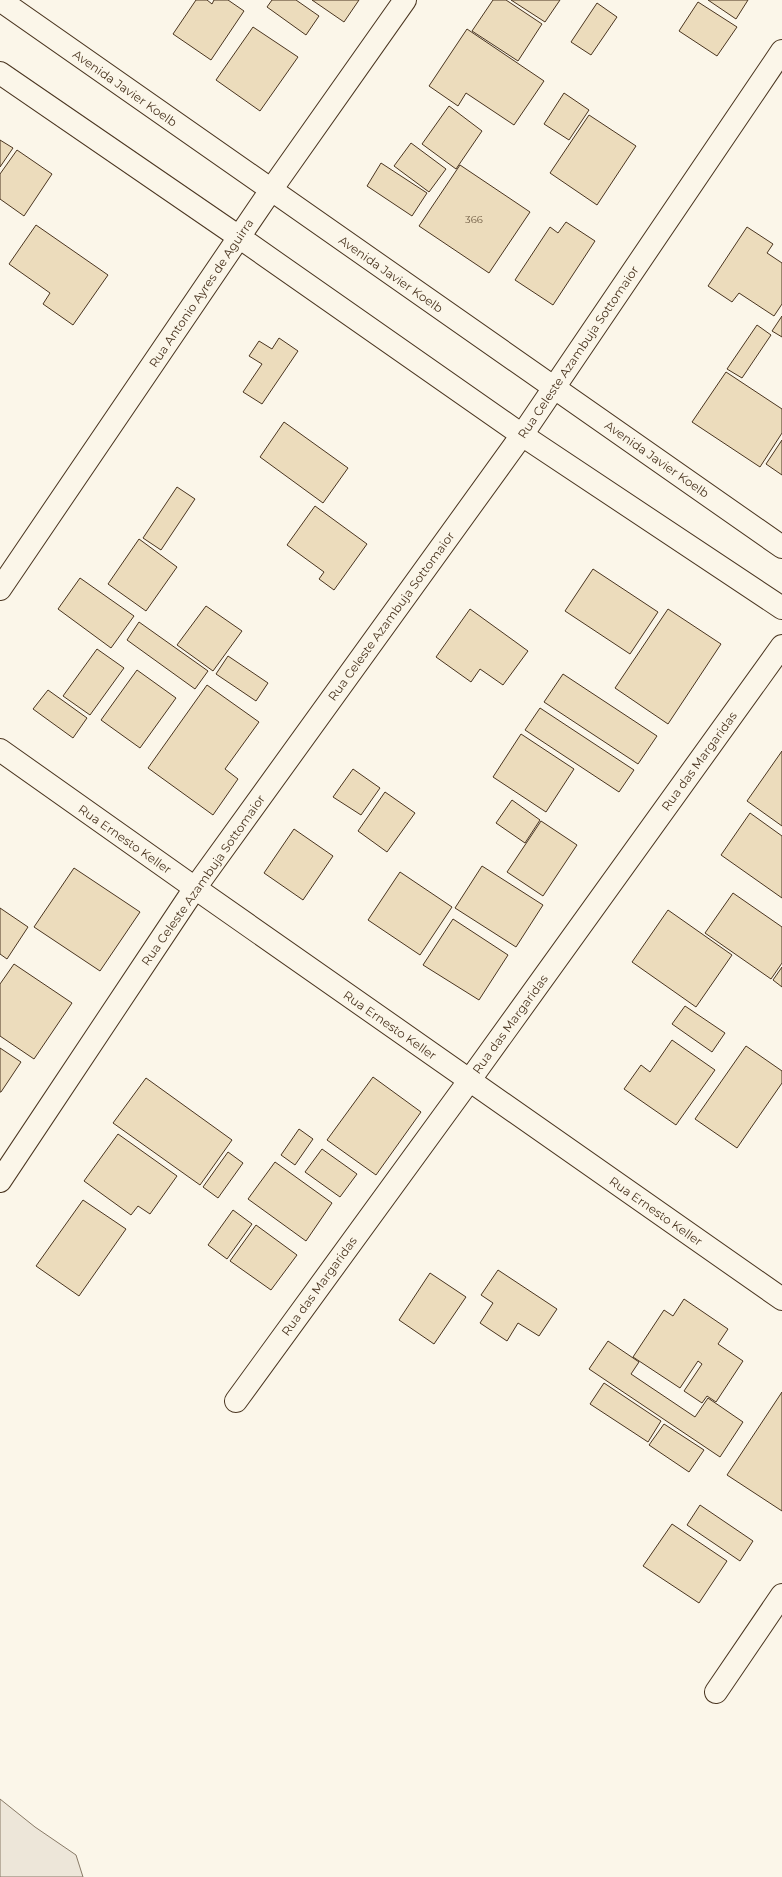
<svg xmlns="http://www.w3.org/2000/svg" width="782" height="1877" viewBox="0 0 782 1877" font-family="Montserrat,sans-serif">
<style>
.green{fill:#ede6d9;stroke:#887966}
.building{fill:#ecdcbc;stroke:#4a3520}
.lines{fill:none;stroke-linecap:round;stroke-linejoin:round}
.minor-casing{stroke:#4a3520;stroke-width:24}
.tertiary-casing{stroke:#4a3520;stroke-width:24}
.minor{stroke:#fbf6e9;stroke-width:22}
.tertiary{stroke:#fbf6e9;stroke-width:22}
.labels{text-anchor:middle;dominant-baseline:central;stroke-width:3;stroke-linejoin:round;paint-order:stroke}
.number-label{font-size:10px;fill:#725f47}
.street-label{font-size:12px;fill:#4a3520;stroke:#fbf6e9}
</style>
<rect width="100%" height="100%" fill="#fbf6e9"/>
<!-- green -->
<path class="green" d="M0 1799 35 1827 76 1855 83 1877H0Z"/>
<!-- building -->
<path class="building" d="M196 0H207L212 4 214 0H228L244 11 211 60 173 34Z
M272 0H296L319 16 306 35 267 7Z
M312 0H359L344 22Z
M493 0H506L542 24 518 61 472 31Z
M511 0H560L545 22Z
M708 0H748L736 19Z
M698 2 737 27 717 56 679 31Z
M597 3 617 17 591 55 571 42Z
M253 27 298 57 260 111 216 80Z
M467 29 544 81 514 125 466 93 458 106 429 86Z
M564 93 589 110 569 140 544 124Z
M449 106 482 131 456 169 422 144Z
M589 115 636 146 597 205 550 173Z
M0 140 13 148 0 167Z
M411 143 446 169 429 192 394 166Z
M17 150 52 174 24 216 0 199V174Z
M381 163 427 193 412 216 367 186Z
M460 165 530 212 489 273 419 226Z
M566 222 595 241 553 305 515 280 550 227 558 233Z
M36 225 108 275 73 325 43 304 50 293 9 264Z
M747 227 773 244 767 253 782 263V304L774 316 739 293 732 302 708 286Z
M782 316V337L772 331Z
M757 325 771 335 742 378 727 369Z
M279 338 298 351 262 404 243 392 262 364 249 356 259 341 272 349Z
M726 372 782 409V433L760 467 692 422Z
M284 422 348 468 323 503 260 457Z
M782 440V475L766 464Z
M177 487 195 499 161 550 143 538Z
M315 506 367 544 334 590 319 579 324 572 287 545Z
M139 539 177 567 146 611 108 584Z
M593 569 658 612 630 654 565 611Z
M80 578 134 616 111 648 58 609Z
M206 606 242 631 213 671 177 645Z
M470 609 528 651 503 685 480 669 471 682 436 657Z
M668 609 721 644 668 724 615 688Z
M139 622 208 671 195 689 127 640Z
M97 649 124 668 90 715 63 696Z
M228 656 268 683 256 701 216 674Z
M137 670 176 698 140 748 101 720Z
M563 674 657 736 638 764 544 702Z
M207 685 259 722 225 769 238 779 213 815 148 768Z
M48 690 87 718 73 738 33 709Z
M540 708 634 770 619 792 525 730Z
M521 734 574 769 546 812 493 777Z
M782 751V826L747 801Z
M353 769 380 788 361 815 333 797Z
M385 792 415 813 387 852 358 831Z
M512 800 540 820 525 843 496 823Z
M750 813 782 836V898L721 855Z
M541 821 577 845 543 896 507 872Z
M294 829 333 856 303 900 264 873Z
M482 866 543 905 516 947 455 908Z
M74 868 140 912 100 971 34 927Z
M400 872 452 907 420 955 368 920Z
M733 893 782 927V963L771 979 705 933Z
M0 908 28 927 7 959 0 954Z
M668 910 732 955 696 1007 632 962Z
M453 919 508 955 479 1000 423 965Z
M14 964 72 1003 34 1059 0 1036V984Z
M782 967V987L773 980Z
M685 1006 725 1033 712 1052 672 1024Z
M672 1040 715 1070 676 1125 624 1089 641 1065 650 1072Z
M746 1046 782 1071V1083L737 1148 695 1119Z
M0 1048 21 1062 1 1092H0Z
M373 1077 421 1112 376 1175 327 1140Z
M146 1078 232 1140 200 1185 113 1123Z
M299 1129 313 1139 295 1165 281 1155Z
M118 1134 177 1176 150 1214 138 1206 131 1215 84 1181Z
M322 1149 357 1174 340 1197 305 1172Z
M228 1152 243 1163 218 1198 203 1187Z
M275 1162 332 1203 306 1241 248 1199Z
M83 1200 126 1229 79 1296 36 1266Z
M233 1210 252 1224 227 1259 208 1245Z
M256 1225 297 1255 271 1290 230 1261Z
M498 1270 557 1309 539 1336 518 1323 507 1341 480 1323 493 1303 481 1295Z
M430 1273 466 1297 434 1344 399 1320Z
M684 1299 728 1329 718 1344 743 1361 716 1402 707 1396 702 1403 684 1391 702 1364 698 1361 680 1388 633 1357 664 1310 673 1316Z
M608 1341 639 1362 631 1374 695 1417 708 1398 743 1422 720 1457 589 1369Z
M604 1383 661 1421 648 1442 590 1404Z
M782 1392V1511L727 1475Z
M664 1424 704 1450 689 1472 649 1445Z
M700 1505 753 1541 740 1561 687 1525Z
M672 1524 727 1561 699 1603 643 1566Z"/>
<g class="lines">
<!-- minor casing -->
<g class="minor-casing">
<path id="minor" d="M0 589 271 190 405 0
M0 750 195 888 782 1299
M0 1181 195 888 522 435 782 51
M236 1401 469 1081 782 646
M716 1692 782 1595"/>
</g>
<!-- tertiary casing -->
<g class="tertiary-casing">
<path id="tertiary" d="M0 0 782 547
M0 73 239 237 522 435 782 608"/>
</g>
<!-- minor -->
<use href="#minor" class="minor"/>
<!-- tertiary -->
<use href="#tertiary" class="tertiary"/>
</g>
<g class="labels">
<!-- number labels -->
<g class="number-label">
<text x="474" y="219">366</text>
</g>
<!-- street labels -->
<g class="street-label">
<text transform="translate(125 88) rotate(35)">Avenida Javier Koelb</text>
<text transform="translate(391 274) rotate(35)">Avenida Javier Koelb</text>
<text transform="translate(201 293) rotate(-56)">Rua Antonio Ayres de Aguirra</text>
<text transform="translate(578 352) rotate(-56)">Rua Celeste Azambuja Sottomaior</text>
<text transform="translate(657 459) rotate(35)">Avenida Javier Koelb</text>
<text transform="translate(391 616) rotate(-54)">Rua Celeste Azambuja Sottomaior</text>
<text transform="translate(699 761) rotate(-54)">Rua das Margaridas</text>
<text transform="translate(125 839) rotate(35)">Rua Ernesto Keller</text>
<text transform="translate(203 880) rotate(-55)">Rua Celeste Azambuja Sottomaior</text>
<text transform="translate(510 1024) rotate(-54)">Rua das Margaridas</text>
<text transform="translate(390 1025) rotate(35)">Rua Ernesto Keller</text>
<text transform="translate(656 1211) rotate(35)">Rua Ernesto Keller</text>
<text transform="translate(319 1286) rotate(-54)">Rua das Margaridas</text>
</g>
</g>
</svg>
